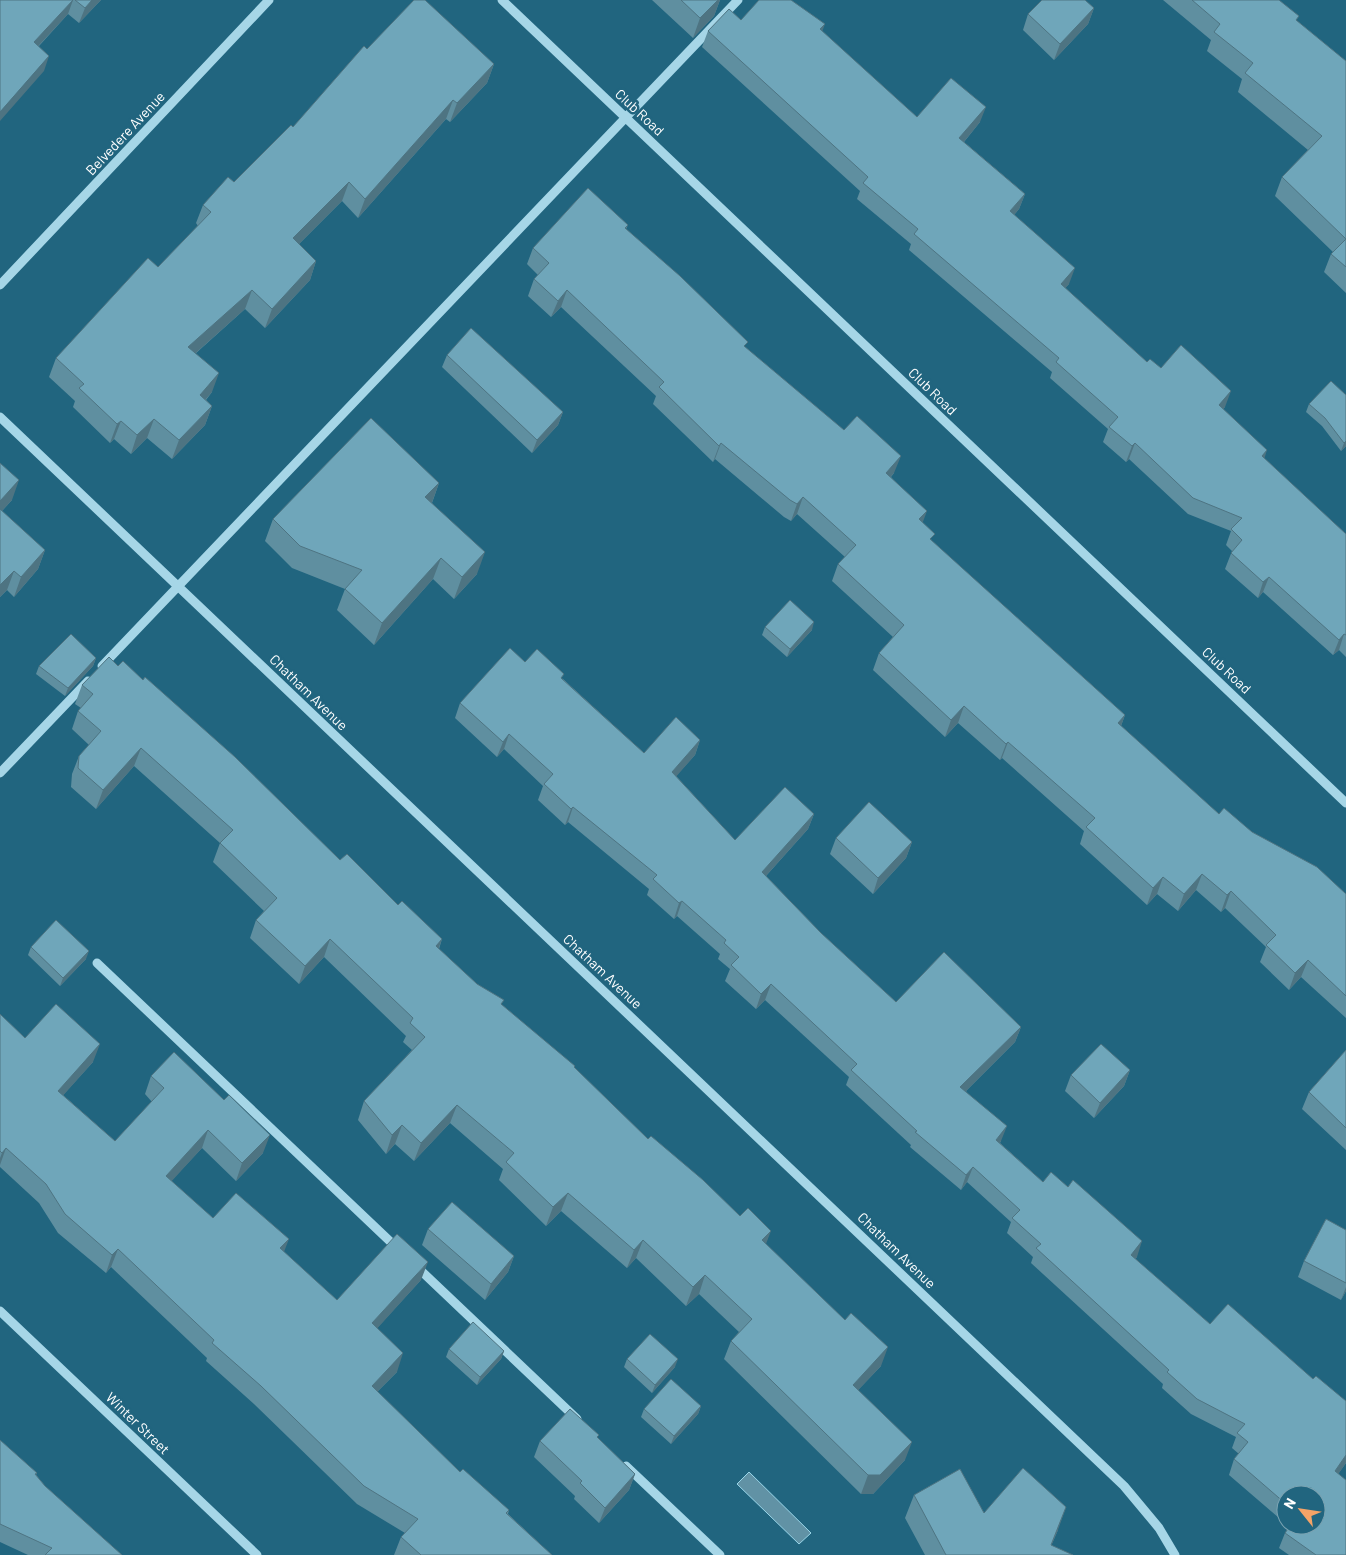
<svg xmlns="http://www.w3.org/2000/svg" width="1346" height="1555" viewBox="0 0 1346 1555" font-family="Barlow,sans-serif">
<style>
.water{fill:#6192a5;stroke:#9ad5e8}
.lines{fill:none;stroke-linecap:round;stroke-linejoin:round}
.minor{stroke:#a6d6e7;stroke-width:9}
.wall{fill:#5f8fa0}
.shaded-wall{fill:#4e7482}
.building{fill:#6fa6ba;stroke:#4e7482}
.labels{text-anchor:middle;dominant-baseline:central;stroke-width:5;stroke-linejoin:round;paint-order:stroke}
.street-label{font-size:14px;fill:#fff;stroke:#21657f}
</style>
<rect width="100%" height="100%" fill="#21657f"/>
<!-- water -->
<path class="water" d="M749 1472 811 1533 799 1544 737 1484Z"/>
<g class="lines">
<!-- minor -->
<path class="minor" d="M502 0 1346 803
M0 285 269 0
M0 417 1124 1486 1159 1528 1175 1555
M102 666 738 0
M0 773 88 681
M97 963 397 1248
M416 1266 577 1419
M0 1311 257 1555
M626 1466 720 1555"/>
</g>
<!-- wall -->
<path class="wall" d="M0 0H101L79 23 68 14 39 46 44 71Z
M652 0H720L714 16 693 38Z
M1163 0H1279L1297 21 1346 61V293L1324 272 1331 254 1333 252 1275 196 1282 177 1308 150 1238 92 1242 79 1207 51 1211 40Z
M1094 8 1088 24 1054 60 1023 30 1028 14Z
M741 20 822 32 917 117 980 122 964 142 1025 194 1019 209 1014 215 1069 284 1065 288 1147 362 1161 368 1225 407 1223 409 1264 458 1346 534V657L1339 650 1333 655 1263 592 1258 598 1225 569 1232 551 1226 545 1231 531 1188 514 1129 459 1126 462 1103 442 1108 429 1050 378 1052 372 909 250 911 244 857 199 860 191 702 47 708 31Z
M367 49 494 64 487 83 450 122 446 119 358 218 342 201 299 244 316 261 310 280 265 328 245 309 195 354 212 392 206 400 212 406 205 425 172 459 147 438 131 454 114 439 110 443 73 407 75 401 49 377 56 358 158 267 198 226 196 223 203 205 234 182 293 127Z
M628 225 626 229 746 348 894 473 891 477 922 522 932 541 1125 715 1121 726 1219 814 1252 832 1346 894V1018L1301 977 1289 990 1260 962 1266 947 1225 908 1221 912 1196 890 1178 911 1157 894 1147 905 1080 844 1084 831 1002 758 1000 760 958 723 945 737 873 670 879 653 893 637 832 581 838 564 845 557 797 514 791 521 784 517 715 459 713 462 653 404 656 396 561 307 551 317 528 296 534 279 538 275 527 264 533 248Z
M447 355 563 412 558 425 532 453 442 367Z
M1346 395V446L1341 451 1322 426 1306 412 1309 404Z
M0 463 12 500 2 511 45 550 38 569 14 597 7 590 0 597Z
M439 483 432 503 477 574 454 599 433 579 374 645 337 610 345 589 292 568 265 541 273 519Z
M765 627 812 630 787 657 762 635Z
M96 658 93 666 65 696 36 674 39 666Z
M525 662 563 679 644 753 700 740 695 755 676 776 735 840 814 814 808 829 766 876 821 933 896 1002 1021 1027 1015 1042 966 1091 1001 1141 1000 1143 1043 1182 1137 1257 1135 1259 1210 1324 1313 1379 1346 1401V1463L1338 1474 1346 1555H1289L1279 1548 1285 1533 1289 1527 1287 1525H1316L1286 1495V1524L1229 1475 1234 1459 1239 1454 1232 1448 1236 1437 1191 1414 1162 1388 1163 1384 1031 1263 1033 1257 1007 1233 1011 1222 967 1182 961 1190 910 1147 911 1145 846 1085 849 1077 765 1000 756 1009 725 981 730 969 718 959 720 954 677 916 674 919 647 895 649 889 568 822 565 825 538 800 543 786 504 749 497 757 455 718 460 703Z
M118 666 340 860 442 939 439 949 477 984 502 1005 574 1068 648 1139 766 1244 881 1366 858 1390 905 1460 873 1494H861L724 1359 731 1341 739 1332 699 1294 686 1306 636 1258 627 1268 561 1211 546 1226 499 1180 503 1169 450 1123 414 1161 395 1144 386 1154 358 1120 364 1101 412 1050 403 1042 406 1036 324 957 299 984 250 938 256 920 264 911 213 862 220 843 134 766 96 809 71 787 72 774 79 756 89 745 72 729 78 711 81 708 75 704 82 685Z
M836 838 912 842 906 858 873 894 830 854Z
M31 947 86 959 60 986 28 955Z
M0 1014 25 1038 93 1062 63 1095 115 1141 152 1102 145 1094 151 1076 263 1153 236 1181 202 1148 171 1181 213 1218 284 1252 337 1300 421 1280 377 1328 397 1372 377 1392 460 1472 509 1510 508 1514 552 1555H394L401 1537 405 1533 357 1504 254 1404 206 1361 207 1358 111 1267 106 1273 58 1233 39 1203 0 1167Z
M1346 1050V1150L1302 1109 1309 1092Z
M1130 1070 1124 1086 1094 1118 1065 1091 1071 1075Z
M428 1229 514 1256 508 1272 485 1300 422 1245Z
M1346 1230V1291L1341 1300 1298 1277 1304 1261Z
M449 1349 504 1351 501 1359 477 1385 446 1357Z
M627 1359 675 1367 652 1393 624 1367Z
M701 1406 698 1414 671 1444 641 1417 644 1409Z
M598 1438 635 1474 629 1490 599 1523 574 1499 575 1496 534 1457 540 1441Z
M0 1440 37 1473 36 1475 45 1486 122 1555H28L0 1542Z
M914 1495 1058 1530 1051 1546 1073 1555H925L905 1518Z"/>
<!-- shaded-wall -->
<path class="shaded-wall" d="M73 0 68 14 28 57 34 42Z
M92 0H101L79 23 85 8Z
M718 0H720L714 16 693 38 700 18Z
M1094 8 1088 24 1054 60 1060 44Z
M825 24 819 40 820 29Z
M49 56 44 71 0 121V112Z
M494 64 487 83 450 122 457 103Z
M453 100 446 119 358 218 365 199Z
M986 107 980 122 954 154 959 138Z
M349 182 342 201 286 257 293 238Z
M1025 194 1019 209 1004 227 1010 211Z
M316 261 310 280 265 328 272 309Z
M1075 268 1069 284 1055 300 1061 284Z
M252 290 245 309 181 366 188 347Z
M567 290 561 307 551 317 558 301Z
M219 373 212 392 193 414 200 395Z
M1231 391 1225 407 1213 421 1219 405Z
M212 406 205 425 172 459 179 440Z
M563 412 558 425 532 453 537 440Z
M154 419 147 438 131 454 137 435Z
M121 421 114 439 110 443 117 424Z
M1346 441V446L1341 451 1344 443Z
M721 443 715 459 713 462 719 446Z
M1135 443 1129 459 1126 462 1132 446Z
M1267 450 1262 466V456Z
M901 456 894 473 880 489 886 473Z
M19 480 12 500 0 513V501Z
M439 483 431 505 425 497Z
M803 497 797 514 791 521 797 504Z
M927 511 921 527 919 519Z
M45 550 38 569 14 597 21 577Z
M485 552 477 574 454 599 462 577Z
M441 558 433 579 374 645 382 623Z
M14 571 7 590 0 597V585Z
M1269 577 1263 592 1258 598 1263 582Z
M814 622 812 630 787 657 790 649Z
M1344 634 1339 650 1333 655 1339 640Z
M96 658 93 666 65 696 68 688Z
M964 706 958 723 945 737 951 720Z
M1125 715 1119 731 1118 723Z
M509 734 504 749 497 757 503 742Z
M700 740 695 755 667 787 672 772Z
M1008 742 1002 758 1000 760 1006 744Z
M141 748 134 766 96 809 103 790Z
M573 807 568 822 565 825 571 809Z
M814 814 808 829 756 887 762 872Z
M912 842 906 858 873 894 878 878Z
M1202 874 1196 890 1178 911 1184 894Z
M1163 877 1157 894 1147 905 1153 888Z
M1231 891 1225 908 1221 912 1227 895Z
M682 901 677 916 674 919 679 903Z
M330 939 324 957 299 984 305 966Z
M442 939 435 958 436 946Z
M89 951 86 959 60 986 63 978Z
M1308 960 1301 977 1289 990 1295 973Z
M771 984 765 1000 756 1009 761 994Z
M1021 1027 1015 1042 955 1102 960 1087Z
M100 1044 93 1062 51 1109 58 1091Z
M1130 1070 1124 1086 1094 1118 1100 1103Z
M457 1105 450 1123 414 1161 421 1143Z
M402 1125 395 1144 386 1154 392 1135Z
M1007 1126 1001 1141 990 1155 996 1140Z
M208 1130 202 1148 159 1195 166 1176Z
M270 1135 263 1153 236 1181 242 1163Z
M6 1148 0 1165V1158L2 1153Z
M973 1167 967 1182 961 1190 966 1175Z
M568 1193 561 1211 546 1226 553 1207Z
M771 1231 764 1249 762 1240Z
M289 1239 282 1257 280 1248Z
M643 1240 636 1258 627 1268 634 1250Z
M1142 1241 1137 1257 1125 1270 1131 1255Z
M118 1249 111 1267 106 1273 112 1255Z
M514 1256 508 1272 485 1300 491 1284Z
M428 1262 421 1280 365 1342 372 1323Z
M705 1275 699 1294 686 1306 693 1287Z
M1346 1287V1291L1341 1300Z
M888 1347 881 1366 846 1403 853 1385Z
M504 1351 501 1359 477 1385 480 1377Z
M403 1353 397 1372 365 1404 372 1386Z
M678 1359 675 1367 652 1393 655 1385Z
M701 1406 698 1414 671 1444 674 1436Z
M912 1442 905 1460 873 1494H861L868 1475Z
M1346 1455V1463L1329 1487 1335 1471Z
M635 1474 629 1490 599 1523 605 1508Z
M1066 1507 1058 1530 1047 1555Z"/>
<!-- building -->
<path class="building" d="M0 0H73L34 42 49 56 0 112Z
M75 0H92L85 8Z
M414 0H425L494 64 457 103 453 100 365 199 349 182 293 238 316 261 272 309 252 290 188 347 219 373 200 395 212 406 179 440 154 419 137 435 121 421 117 424 79 388 84 384 56 358 148 258 158 267 211 212 203 205 228 177 234 182 291 125 293 127 364 46 367 49Z
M681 0H718L700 18Z
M759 0H791L825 24 820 29 917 117 951 78 986 107 959 138 1025 194 1010 211 1075 268 1061 284 1147 362 1150 359 1161 368 1181 345 1231 391 1219 405 1267 450 1262 456 1346 534V635L1344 634 1339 640 1269 577 1263 582 1231 553 1242 540 1231 529 1242 518 1193 498 1135 443 1132 446 1109 427 1118 417 1056 362 1059 358 914 234 918 229 863 183 868 177 708 31 729 9 741 20Z
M1042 0H1085L1094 8 1060 44 1028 14Z
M1192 0H1279L1299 16 1296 20 1346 61V239L1282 177 1322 136 1245 73 1253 63 1214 32 1220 24Z
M588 188 628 225 625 228 680 276 748 342 744 346 844 430 857 416 901 456 886 473 927 511 919 519 935 534 930 539 1125 715 1118 723 1219 814 1224 808 1252 832 1317 867 1346 894V996L1308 960 1295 973 1266 945 1276 935 1231 891 1227 895 1202 874 1184 894 1163 877 1153 888 1086 827 1095 818 1008 742 1006 744 964 706 951 720 879 653 904 625 838 564 856 545 803 497 797 504 790 500 721 443 719 446 659 387 664 382 567 290 558 301 534 279 549 263 533 248Z
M1346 239V267L1331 254Z
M471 328 563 412 537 440 447 355Z
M1331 381 1346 395V441L1344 443 1325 418 1309 404Z
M371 418 439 483 425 497 485 552 462 577 441 558 382 623 345 589 362 570 300 546 273 519Z
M0 463 19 480 0 501Z
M0 509 45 550 21 577 14 571 0 585Z
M790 600 814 622 790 649 765 627Z
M71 634 96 658 68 688 39 666Z
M510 648 525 662 537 649 564 674 561 678 644 753 676 717 700 740 672 772 735 840 785 787 814 814 762 872 821 933 896 1002 944 952 1021 1027 960 1087 1007 1126 996 1140 1043 1182 1051 1172 1068 1187 1073 1180 1142 1241 1131 1255 1210 1324 1228 1304 1313 1379 1316 1376 1346 1401V1455L1335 1471 1346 1480V1555H1316L1285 1533 1291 1525H1316V1495H1286V1504L1234 1459 1248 1442 1237 1433 1245 1424 1197 1399 1167 1372 1169 1370 1036 1248 1041 1244 1012 1218 1020 1210 973 1167 966 1175 915 1132 917 1131 851 1070 857 1064 771 984 761 994 731 965 739 957 724 943 726 940 682 901 679 903 653 879 657 875 573 807 571 809 544 784 553 774 509 734 503 742 460 703Z
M109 657 118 666 123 661 143 680 145 677 235 757 340 860 347 854 398 905 402 901 442 939 436 946 477 984 504 1000 501 1004 575 1066 574 1067 648 1139 651 1136 703 1180 740 1216 748 1208 771 1231 762 1240 845 1320 851 1313 888 1347 853 1385 912 1442 880 1475H868L731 1341 752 1319 705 1275 693 1287 643 1240 634 1250 568 1193 553 1207 506 1162 514 1153 457 1105 421 1143 402 1125 392 1135 364 1101 425 1037 410 1023 413 1018 330 939 305 966 256 920 277 898 220 843 233 830 141 748 103 790 78 768 79 756 101 731 78 711 93 694 82 685Z
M869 802 912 842 878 878 836 838Z
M56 920 89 951 63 978 31 947Z
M56 1004 100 1044 58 1091 115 1141 164 1088 151 1076 174 1052 224 1100 229 1095 270 1135 242 1163 208 1130 166 1176 213 1218 236 1193 289 1239 280 1248 337 1300 397 1234 428 1262 372 1323 403 1353 372 1386 460 1472 463 1469 509 1510 506 1513 552 1555H421L401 1537 418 1519 364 1486 261 1386 212 1343 214 1340 118 1249 112 1255 65 1214 46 1184 6 1148 2 1153 0 1151V1014L25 1038Z
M1101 1044 1130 1070 1100 1103 1071 1075Z
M1346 1050V1128L1309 1092Z
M452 1202 514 1256 491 1284 428 1229Z
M1326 1219 1346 1230V1283L1304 1261Z
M473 1322 504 1351 480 1377 449 1349Z
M650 1334 678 1359 655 1385 627 1359Z
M671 1379 701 1406 674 1436 644 1409Z
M570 1409 599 1435 597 1437 635 1474 605 1508 580 1483 582 1481 540 1441Z
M0 1440 37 1473 35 1474 45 1486 122 1555H45L52 1548 0 1524Z
M1023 1468 1066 1507 1051 1545 1073 1555H946L914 1495 960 1469 984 1513Z"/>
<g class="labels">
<!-- street labels -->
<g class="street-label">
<text transform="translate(640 112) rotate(43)">Club Road</text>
<text transform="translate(125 133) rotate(-47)">Belvedere Avenue</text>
<text transform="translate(933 391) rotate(44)">Club Road</text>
<text transform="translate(1227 670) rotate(43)">Club Road</text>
<text transform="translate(309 692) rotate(44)">Chatham Avenue</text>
<text transform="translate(603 971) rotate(43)">Chatham Avenue</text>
<text transform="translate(897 1250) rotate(44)">Chatham Avenue</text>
<text transform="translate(138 1423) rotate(44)">Winter Street</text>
</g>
</g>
<!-- north arrow -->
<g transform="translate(1301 1510) rotate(300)"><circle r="24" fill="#21657f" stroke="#7aa3b2"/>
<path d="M0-4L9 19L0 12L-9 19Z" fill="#f4a367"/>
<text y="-8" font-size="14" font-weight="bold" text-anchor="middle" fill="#ffffff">N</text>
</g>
</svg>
